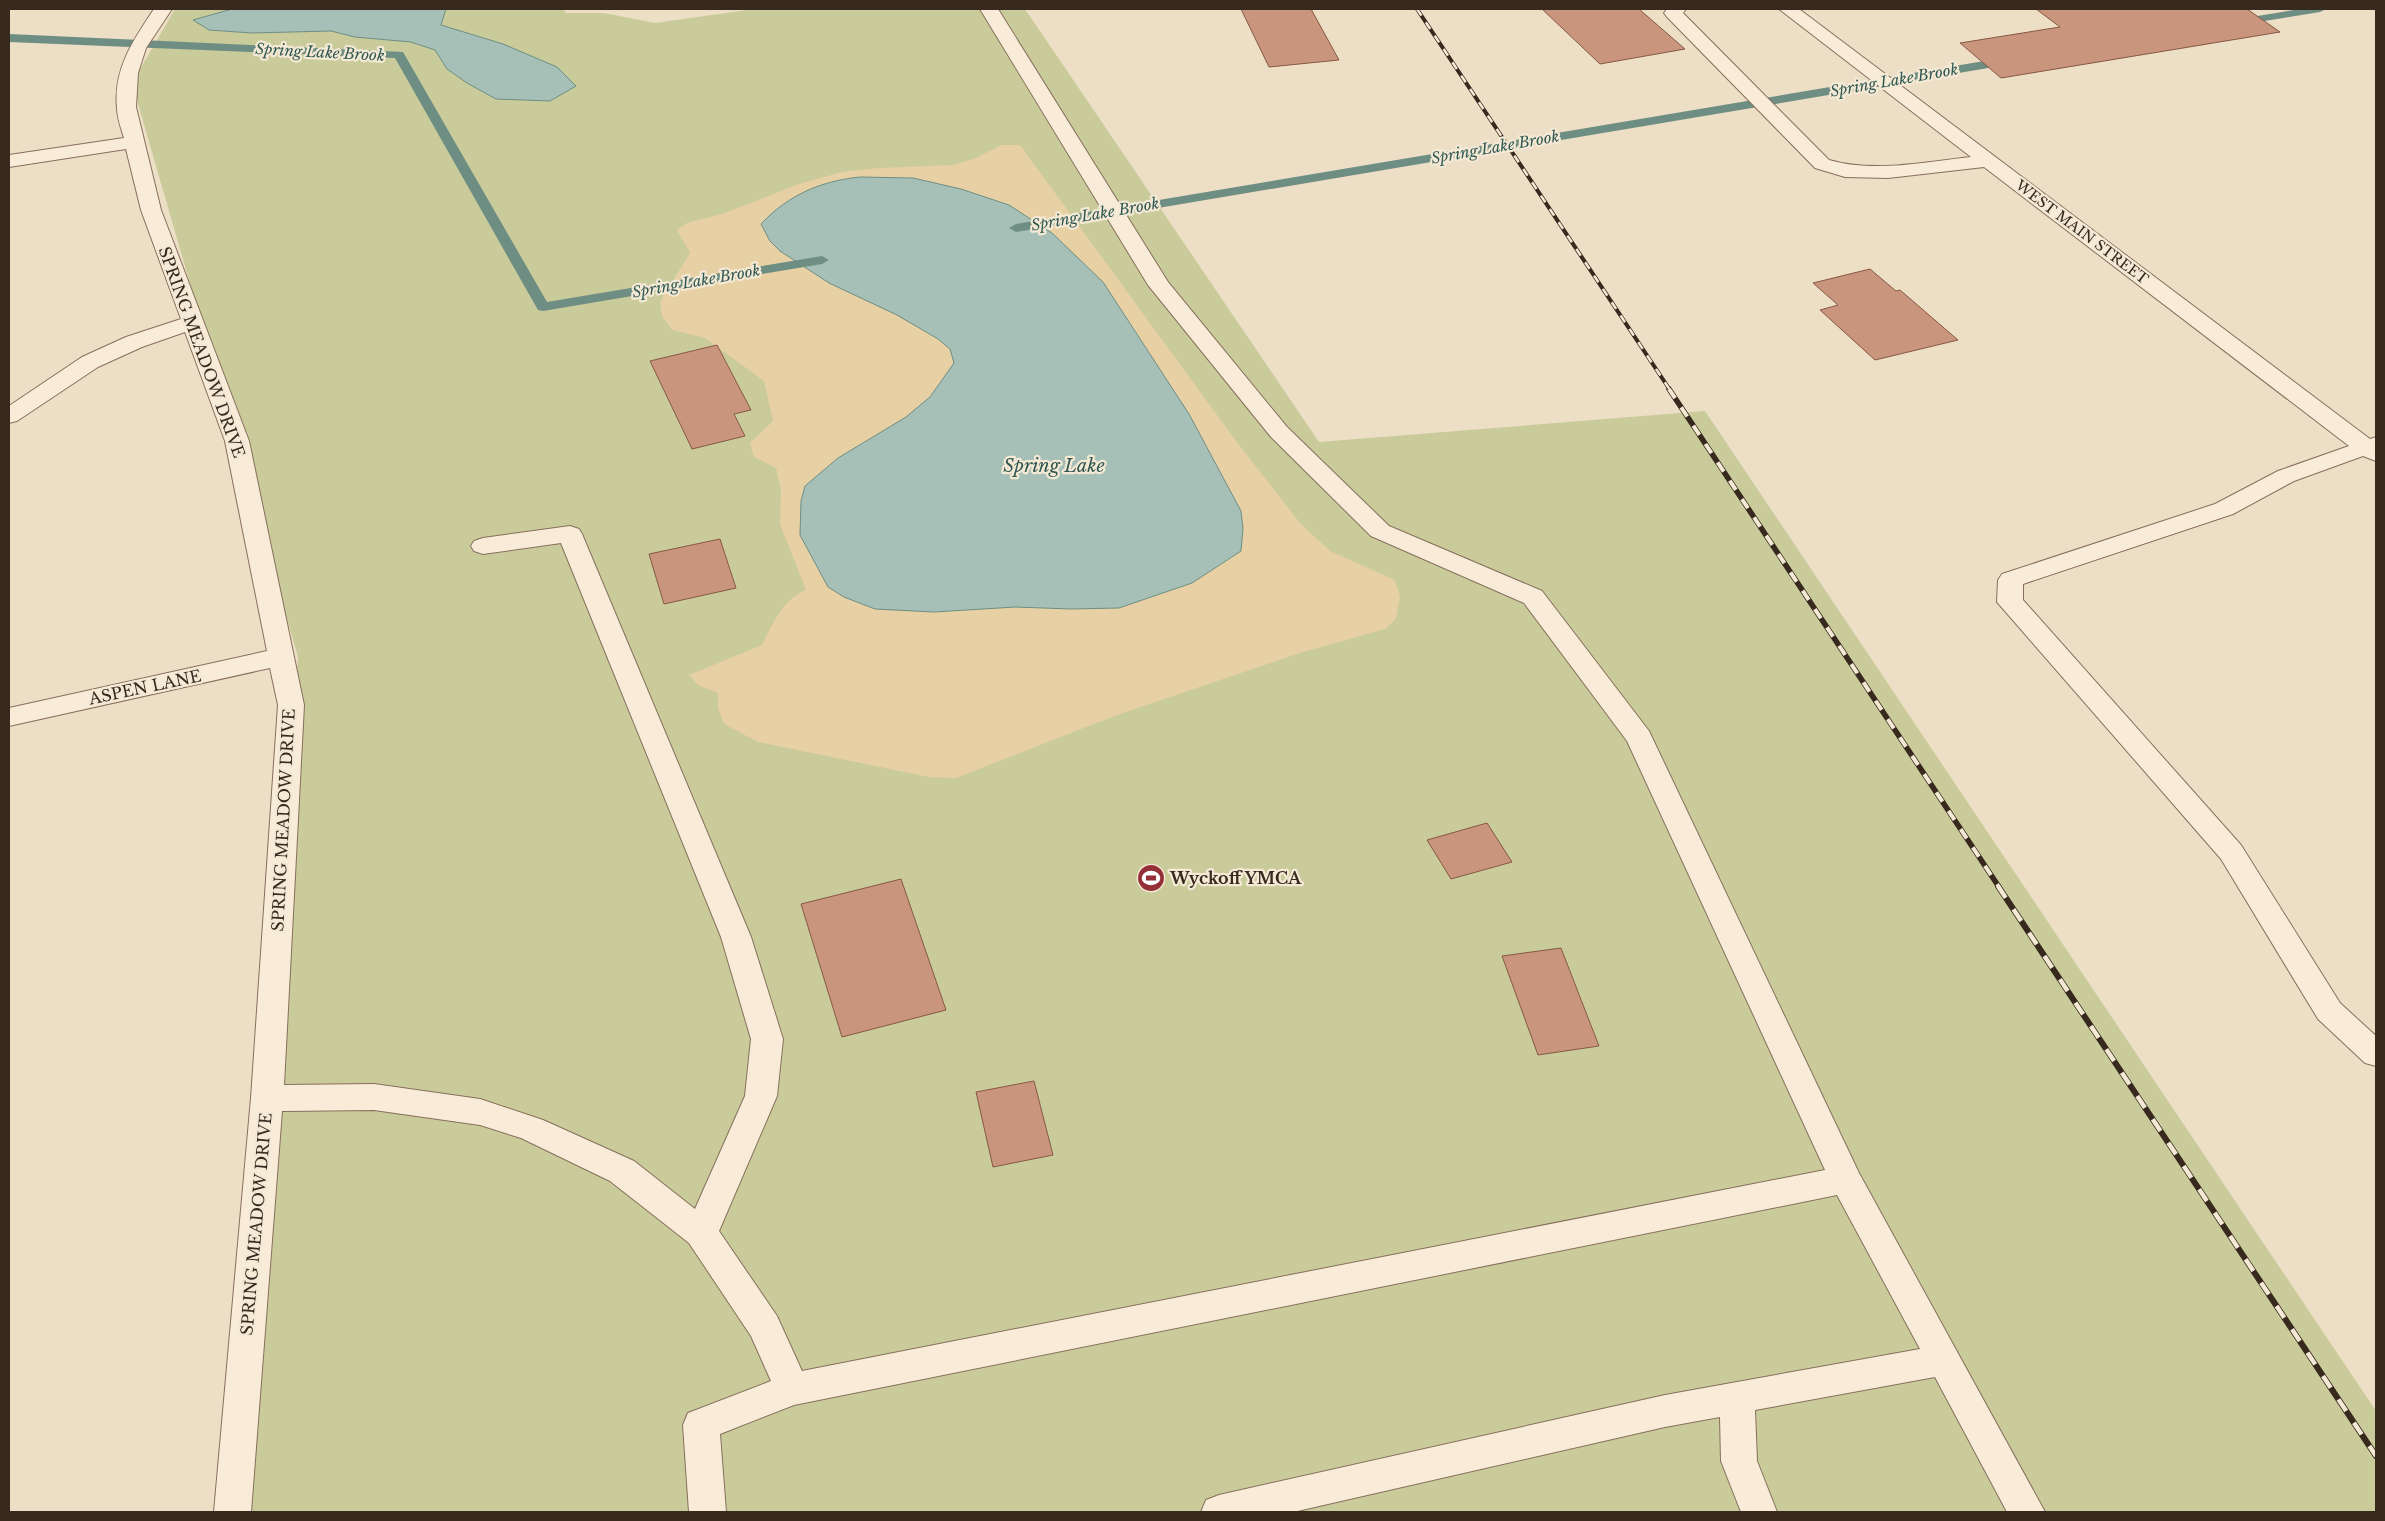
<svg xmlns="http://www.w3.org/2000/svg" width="2385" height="1521" viewBox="0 0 2385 1521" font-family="'Libre Baskerville',serif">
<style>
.green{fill:#c9cb9a}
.sand{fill:#e7d0a4;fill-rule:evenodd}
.water{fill:#a7c0b7;stroke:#6e8e84}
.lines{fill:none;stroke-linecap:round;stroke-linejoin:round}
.stream{fill:#6e8e84;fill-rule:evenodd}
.building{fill:#c9967d;stroke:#865843}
.minor-casing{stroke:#876f5c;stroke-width:2}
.minor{fill:#f8ecd9;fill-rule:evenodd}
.rail-far2-casing{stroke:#38291f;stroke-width:4}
.rail-far1-casing{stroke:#38291f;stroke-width:5.5}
.rail-casing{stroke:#38291f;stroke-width:6}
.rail-far2{stroke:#f4e9d5;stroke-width:2.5;stroke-dasharray:8;stroke-linecap:butt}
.rail-far1{stroke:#f4e9d5;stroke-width:4;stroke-dasharray:11;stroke-linecap:butt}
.rail{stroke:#f4e9d5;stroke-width:4.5;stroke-dasharray:14;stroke-linecap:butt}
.labels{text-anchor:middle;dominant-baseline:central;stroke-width:4.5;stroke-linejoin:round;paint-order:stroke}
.far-street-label{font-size:14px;fill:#38291f;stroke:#f4e9d5}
.far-water-label{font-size:15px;font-style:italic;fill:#2f5751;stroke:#f4e9d5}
.street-label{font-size:16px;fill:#38291f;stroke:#f4e9d5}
.poi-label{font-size:16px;font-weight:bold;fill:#38291f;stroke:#f4e9d5;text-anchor:start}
.water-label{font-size:18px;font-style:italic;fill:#2f5751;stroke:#f4e9d5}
</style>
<rect width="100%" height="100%" fill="#eddec6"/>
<!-- green -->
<path class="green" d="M175 9H563L566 13H604L655 23 754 9H1025L1319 442 1705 411 2376 1411V1512H236L298 657 132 83Z"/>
<!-- sand -->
<path class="sand" d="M1001 145H1020L1236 441 1300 523 1330 551 1395 580 1400 597 1396 619 1385 629 1303 652 1117 715 956 778 929 777 758 742 724 724 718 708V693L698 685 689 675 762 645C773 623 783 599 806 590L780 524 781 490 776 468 754 457 750 443 773 421 764 381 705 338 672 330 662 316 660 302 690 253 677 230 687 223 725 213 799 184 842 172 879 168 954 165 976 158ZM860 177H894L1052 233 1103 282 1192 583 1119 608 1015 607 959 611H901L875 609 844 597 906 417 930 397 954 363 950 349 938 339 897 315 829 283 780 251 770 241 761 224C788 195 821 181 860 177Z"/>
<!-- water -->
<path class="water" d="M232 9H446L441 25 503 44 557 67 576 86 550 101 496 99 467 83 447 69 435 50 411 42 355 37 331 31 252 33 209 30 193 20Z
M860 177 913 178 961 189 1009 205 1052 233 1103 282 1189 414 1241 511 1243 528 1241 551 1192 583 1119 608 1071 609 1015 607 934 612 875 609 844 597 828 587 800 535 801 501 805 486 838 458 906 417 930 397 954 363 950 349 938 339 897 315 829 283 780 251 770 241 761 224C788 195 821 181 860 177Z"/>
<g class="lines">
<!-- stream -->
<path class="stream" d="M2300 9H2326L2320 12 2239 25 2233 22 2239 19Z
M9 34 403 52 547 302 822 256 829 260 822 264 543 311 538 310 395 58 9 42Z
M2008 57 2012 58 2014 61 2012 64 1016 232 1009 228 1016 224Z"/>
</g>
<!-- building -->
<path class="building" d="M1241 9H1311L1339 60 1269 67Z
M1542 9H1639L1685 49 1600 64Z
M2036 9H2247L2280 32 2001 78 1960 43 2060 27Z
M1870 269 1896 291 1900 290 1958 340 1875 360 1820 310 1838 305 1813 283Z
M717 345 751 410 734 414 745 436 692 449 650 361Z
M720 539 736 588 664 604 649 554Z
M1487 823 1512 862 1451 879 1427 840Z
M901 879 946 1010 842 1037 801 904Z
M1561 948 1599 1046 1538 1055 1502 956Z
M1034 1081 1053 1155 993 1167 976 1092Z"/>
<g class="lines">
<!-- minor casing -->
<g class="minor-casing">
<path id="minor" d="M154 9H172L146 48 138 73 136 107 161 210 249 441 304 705 284 1085 374 1084 480 1099 543 1120 634 1161 695 1209 745 1096 751 1039 721 937 561 543 483 554 474 551 471 546 474 541 483 538 570 526 579 529 582 534 751 937 783 1039 777 1096 719 1231 777 1316 802 1371 1825 1170 1627 741 1524 603 1371 536 1271 437 1148 285 980 9H998L1168 282 1287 427 1389 526 1542 591 1649 731 1859 1173 2045 1512H2007L1935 1377 1755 1410 1757 1461 1777 1512H1741L1721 1461 1720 1417 1665 1427 1293 1512H1201L1206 1500 1219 1495 1665 1395 1920 1349 1837 1195 794 1405 720 1434 726 1512H689L683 1425 688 1413 771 1381 751 1336 689 1243 610 1181 521 1138 480 1125 374 1110 282 1111 251 1512H214L251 1098 278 705 270 668 9 726V708L267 651 225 441 185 332 142 347 98 367 17 421 9 423V406L82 357 126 337 181 319 141 210 126 149 9 167V155L124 138C121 128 117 117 117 108 113 69 134 39 154 9Z
M1667 9H1686L1683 13 1829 160C1874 173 1925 162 1971 157L1779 9H1799L2370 439 2376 437V461L2363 456 2294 481 2233 514 2023 584V600L2241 845 2340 1003 2376 1036V1066L2365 1063 2318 1019 2221 859 1997 602 1998 580 2002 574 2215 504 2278 471 2349 446 1984 167 1888 178 1845 177 1815 168 1667 17 1664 13Z"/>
</g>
<!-- minor -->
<use href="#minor" class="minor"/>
<!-- rail-far2 casing -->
<g class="rail-far2-casing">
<path id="rail-far2" d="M1417 9 1670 390"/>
</g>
<!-- rail-far1 casing -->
<g class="rail-far1-casing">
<path id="rail-far1" d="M1669 389 1999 887"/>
</g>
<!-- rail casing -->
<g class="rail-casing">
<path id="rail" d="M1998 886 2376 1456"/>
</g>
<!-- rail-far2 -->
<use href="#rail-far2" class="rail-far2"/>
<!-- rail-far1 -->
<use href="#rail-far1" class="rail-far1"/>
<!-- rail -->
<use href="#rail" class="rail"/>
</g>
<!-- icons -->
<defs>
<g id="stadium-disc" transform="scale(1.4375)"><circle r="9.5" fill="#942e37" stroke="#f4e9d5"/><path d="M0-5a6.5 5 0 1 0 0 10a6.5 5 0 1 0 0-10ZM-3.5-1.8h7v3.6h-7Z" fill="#fff"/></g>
</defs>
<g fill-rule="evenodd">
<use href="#stadium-disc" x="1151" y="878"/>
</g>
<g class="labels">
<!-- far-street labels -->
<g class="far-street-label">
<text transform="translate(2082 232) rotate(37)">WEST MAIN STREET</text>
</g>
<!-- far-water labels -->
<g class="far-water-label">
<text transform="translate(320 52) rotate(3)">Spring Lake Brook</text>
<text transform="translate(1894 80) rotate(-10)">Spring Lake Brook</text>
<text transform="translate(1495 147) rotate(-10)">Spring Lake Brook</text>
<text transform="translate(1095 214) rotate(-10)">Spring Lake Brook</text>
<text transform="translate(696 281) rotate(-10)">Spring Lake Brook</text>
</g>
<!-- street labels -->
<g class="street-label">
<text transform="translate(202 352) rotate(70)">SPRING MEADOW DRIVE</text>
<text transform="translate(145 687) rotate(-12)">ASPEN LANE</text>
<text transform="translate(283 820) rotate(-87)">SPRING MEADOW DRIVE</text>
<text transform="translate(256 1224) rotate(-85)">SPRING MEADOW DRIVE</text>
</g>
<!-- poi labels -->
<g class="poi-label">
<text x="1170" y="878">Wyckoff YMCA</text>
</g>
<!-- water labels -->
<g class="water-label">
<text x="1054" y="466">Spring Lake</text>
</g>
</g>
<!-- border -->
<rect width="2385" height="1521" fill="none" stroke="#38291f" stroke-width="20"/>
</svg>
